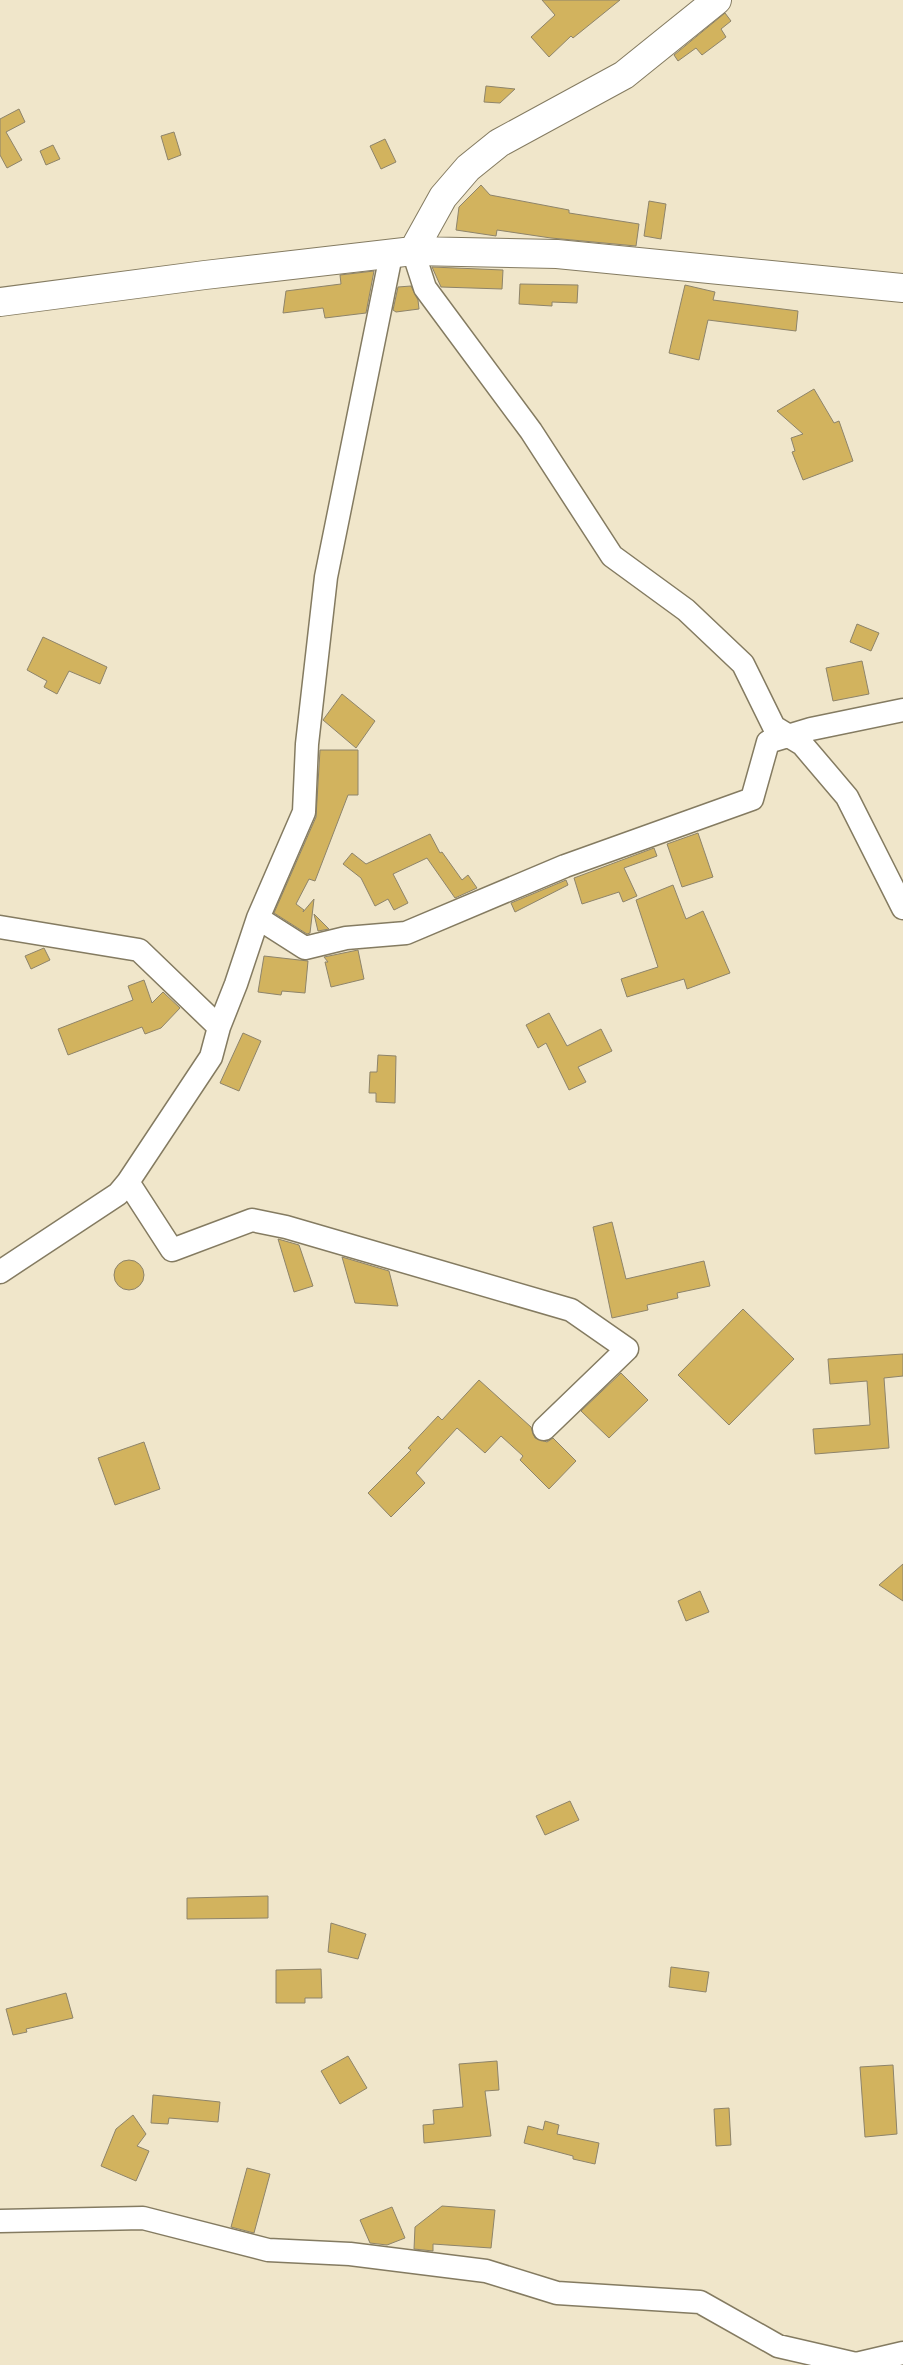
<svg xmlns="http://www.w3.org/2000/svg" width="903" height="2365" viewBox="0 0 903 2365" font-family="Arial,sans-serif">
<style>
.building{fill:#d2b35e;stroke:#8e846a}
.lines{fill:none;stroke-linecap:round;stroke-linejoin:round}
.minor-casing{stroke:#847b61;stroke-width:25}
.major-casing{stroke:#847b61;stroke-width:30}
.minor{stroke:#fff;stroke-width:22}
.major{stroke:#fff;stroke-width:28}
</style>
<rect width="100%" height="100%" fill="#f0e6ca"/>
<!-- building -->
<path class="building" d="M542 0H620L573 38 571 36 549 57 531 37 555 15Z
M725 13 731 21 721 29 726 37 702 55 696 48 678 61 674 55Z
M486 86 515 89 500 103 484 102Z
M19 109 25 122 6 132 22 160 7 168 0 155V119Z
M174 132 181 155 168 160 161 136Z
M385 139 396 162 381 169 370 146Z
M53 145 60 159 46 165 40 151Z
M481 185 490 195 569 210V213L639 224 636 246 551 238 497 230 496 236 456 230 459 207Z
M649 201 666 204 661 239 644 236Z
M432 267 503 270 502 289 441 287Z
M374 271 366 313 325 318 323 308 283 313 286 291 341 284 340 275Z
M520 284 578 285 577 303 552 302V306L519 304Z
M685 285 715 292 713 300 798 311 796 331 708 320 699 360 669 353Z
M411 286 418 300 419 309 396 312 393 310 398 287Z
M814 389 834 423 839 421 853 461 803 480 792 452 795 451 791 438 803 434 777 411Z
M857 624 879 633 871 651 850 642Z
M43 637 107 667 100 684 69 671 57 694 44 687 47 681 27 670Z
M862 661 869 694 833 701 826 668Z
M342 694 375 721 356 748 323 720Z
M320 750H358V795H348L315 881 309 879 296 904 304 910 303 912 314 899 310 933 307 934 274 913 316 817Z
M698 833 713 877 682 887 667 844Z
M430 834 440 853 442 852 462 880 468 875 477 888 455 898 427 858 393 874 408 903 394 910 388 899 375 906 361 878 343 864 352 853 366 864Z
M654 848 657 856 624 868 637 896 623 902 619 892 582 904 574 878Z
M566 880 568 885 515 912 511 903Z
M673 885 686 919 703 911 730 973 687 989 684 979 627 997 621 979 658 967 636 900Z
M314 914 329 929 318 931Z
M44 948 50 960 31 969 25 956Z
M358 950 364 979 331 987 325 962H328L324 957Z
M264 956 308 961 305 993 282 991 281 995 258 992Z
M144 980 152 1003 163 992 180 1008 161 1028 145 1034 142 1027 68 1055 58 1029 133 1000 128 986Z
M549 1013 567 1046 601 1029 612 1051 578 1067 586 1082 569 1090 546 1043 538 1048 526 1025Z
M243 1033 261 1041 239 1091 220 1083Z
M378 1055 396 1056 395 1103 376 1102V1093H369L370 1072H377Z
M612 1222 626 1279 704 1261 710 1286 677 1293 678 1298 647 1305 648 1310 612 1318 593 1227Z
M278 1239 299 1245 313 1286 294 1292Z
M342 1257 389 1271 398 1306 355 1303Z
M114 1275a15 15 0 1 1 30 0a15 15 0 1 1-30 0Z
M743 1309 794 1359 729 1425 678 1375Z
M903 1354V1376L884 1378 889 1448 815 1454 813 1429 870 1425 867 1381 830 1384 828 1359Z
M621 1373 648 1400 609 1438 581 1411Z
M479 1380 531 1427 535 1438 547 1442 553 1438 576 1461 549 1489 520 1460 523 1456 501 1436 485 1453 457 1428 416 1473 425 1483 391 1517 368 1493 411 1450 408 1448 438 1416 442 1420Z
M144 1442 160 1489 115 1505 98 1458Z
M903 1564V1601L879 1585Z
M700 1591 709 1612 686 1621 678 1601Z
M570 1801 579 1820 545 1835 536 1816Z
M268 1896V1918L187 1919V1898Z
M331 1923 366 1934 358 1959 328 1952Z
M671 1967 709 1972 706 1992 669 1987Z
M321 1969 322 1998H305V2003H276V1970Z
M66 1993 73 2018 26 2029 27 2032 13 2035 6 2009Z
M348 2056 367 2088 340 2104 321 2071Z
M497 2061 499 2090 485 2091 491 2136 424 2143 423 2125 434 2124 433 2110 463 2107 459 2064Z
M893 2065 897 2134 865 2137 860 2067Z
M153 2095 220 2102 218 2122 169 2118 168 2124 151 2123Z
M729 2108 731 2145 716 2146 714 2109Z
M133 2115 146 2134 137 2146 149 2151 136 2181 101 2166 116 2129Z
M545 2121 559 2125 557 2134 599 2143 595 2164 573 2159V2156L524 2143 528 2126 543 2130Z
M247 2168 270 2174 254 2233 231 2227Z
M442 2206 495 2210 491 2248 433 2244V2251L414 2249 415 2227Z
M392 2207 405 2238 387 2245 370 2243 360 2220Z"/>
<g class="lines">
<!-- minor casing -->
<g class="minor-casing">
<path id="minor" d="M413 251 425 288 531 431 612 556 686 610 743 664 774 727 802 744 847 797 903 908
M258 918 305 948 346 938 406 933 565 866 752 799 768 742 811 729 903 710
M0 927 139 950 219 1027 211 1057 128 1182 118 1194 0 1272
M219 1027 236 984 258 918 304 812 307 744 326 577 391 255
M128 1182 172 1250 252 1220 286 1227 571 1310 627 1349 544 1429
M0 2221 143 2218 268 2250 350 2254 486 2271 557 2293 700 2302 778 2346 856 2364 903 2353"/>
</g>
<!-- major casing -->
<g class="major-casing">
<path id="major" d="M413 251 443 197 468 168 499 143 624 75 717 0
M0 302 205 275 413 251 557 254 903 288"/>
</g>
<!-- minor -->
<use href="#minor" class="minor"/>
<!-- major -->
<use href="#major" class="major"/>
</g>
</svg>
